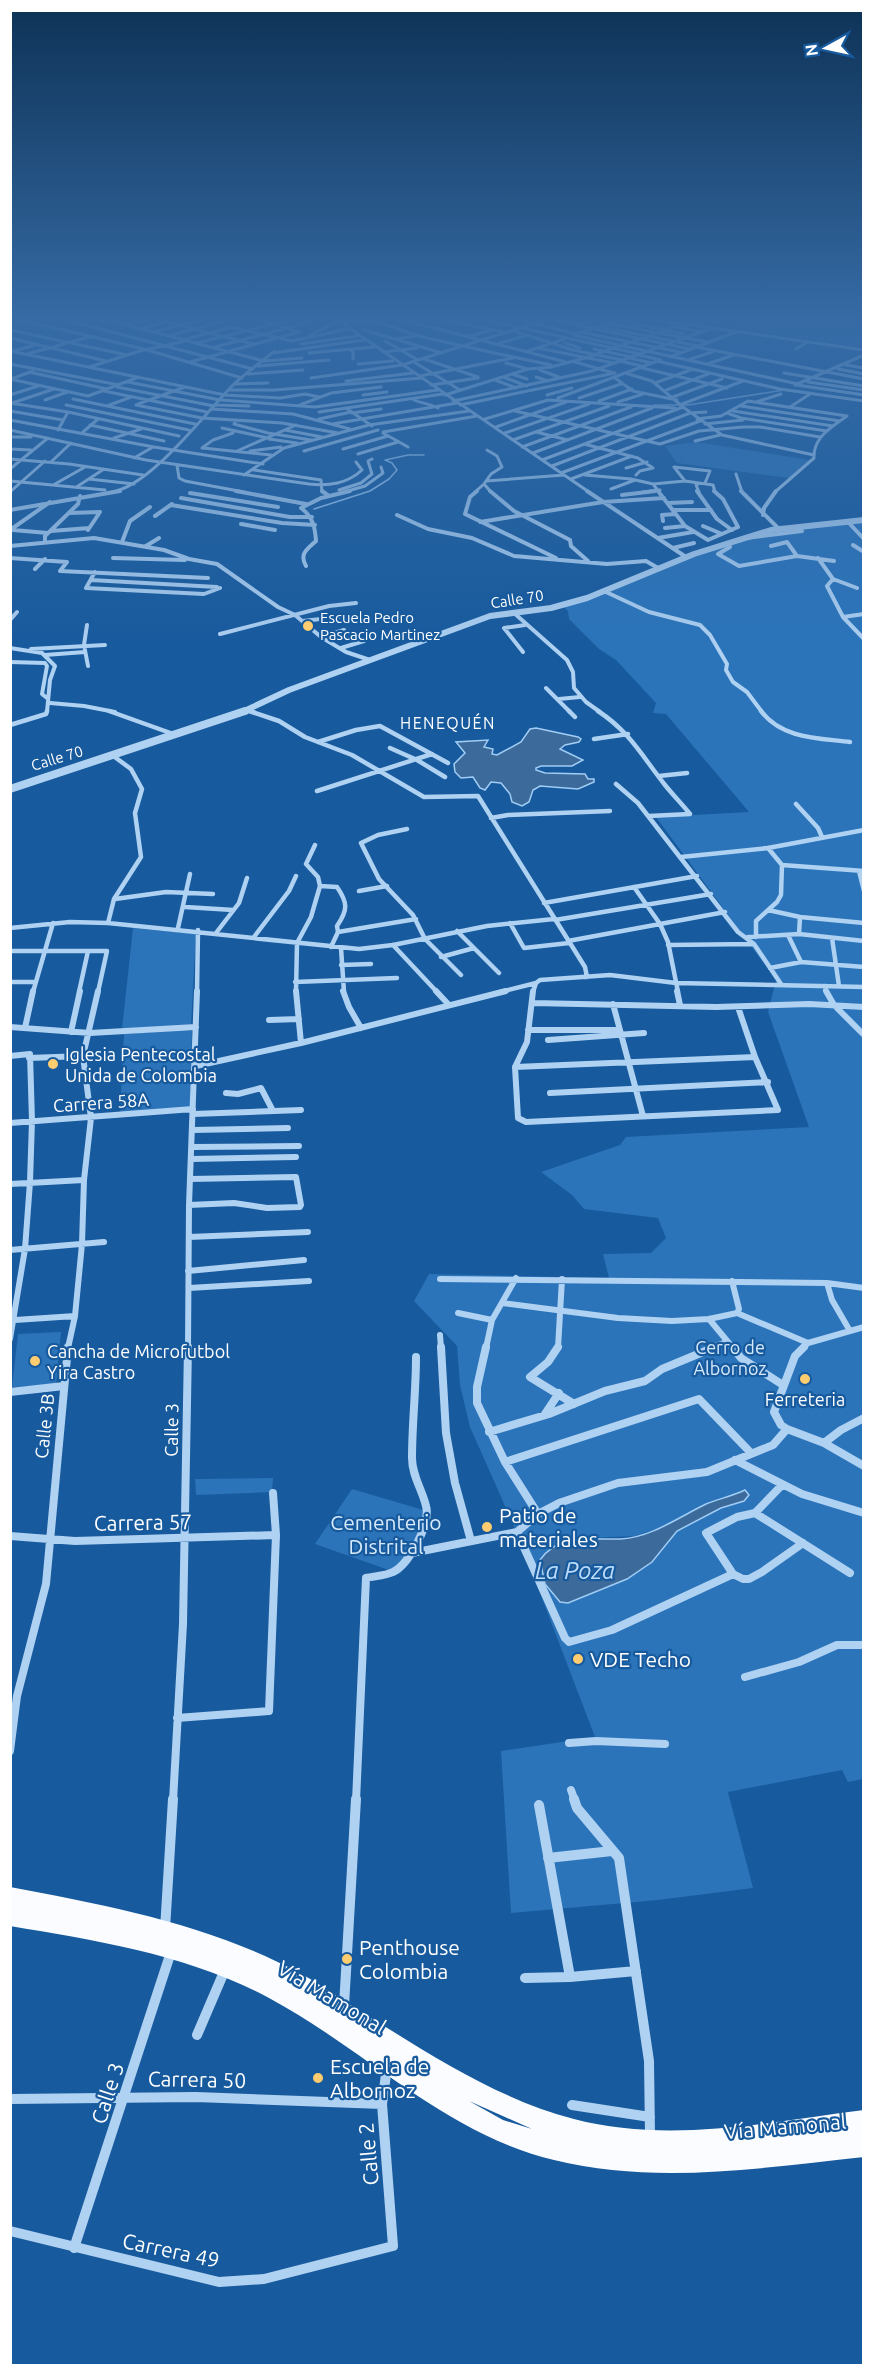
<svg xmlns="http://www.w3.org/2000/svg" width="874" height="2376" viewBox="0 0 874 2376" font-family="Ubuntu,sans-serif">
<style>
.green{fill:#2b74ba;fill-rule:evenodd}
.water{fill:#3c6b9b;stroke:#a1cdf5;stroke-width:1.5}
.lines{fill:none;stroke-linecap:round;stroke-linejoin:round}
.stream{stroke:#a1cdf5;stroke-width:1.5}
.minor-far5{stroke:#afd1f2;stroke-width:3}
.minor-far4{stroke:#afd1f2;stroke-width:4}
.minor-far3{stroke:#afd1f2;stroke-width:4.5}
.minor-far2{stroke:#afd1f2;stroke-width:6}
.minor-far1{stroke:#afd1f2;stroke-width:8}
.minor{stroke:#afd1f2;stroke-width:10}
.tertiary-far1{stroke:#afd1f2;stroke-width:6}
.tertiary{stroke:#afd1f2;stroke-width:8}
.primary{fill:#fafcff;fill-rule:evenodd}
.poi-dot{fill:#ffcd70;stroke:#175a9d;stroke-width:2}
.labels{text-anchor:middle;dominant-baseline:central;stroke-width:4.5;stroke-linejoin:round;paint-order:stroke}
.far-street-label{font-size:15px;fill:#fff;stroke:#175a9d}
.far-poi-label{font-size:15px;fill:#fff;stroke:#175a9d;text-anchor:start}
.far-neighbourhood-label{font-size:16px;letter-spacing:1.5px;fill:#fff;stroke:#175a9d}
.poi-label{font-size:18px;fill:#fff;stroke:#175a9d;text-anchor:start}
.street-label{font-size:18px;fill:#fff;stroke:#175a9d}
.park-label{font-size:18px;fill:#d7eafc;stroke:#175a9d}
.near-poi-label{font-size:21px;fill:#fff;stroke:#175a9d;text-anchor:start}
.near-street-label{font-size:21px;fill:#fff;stroke:#175a9d}
.near-park-label{font-size:21px;fill:#d7eafc;stroke:#175a9d}
.near-water-label{font-size:24px;font-style:italic;fill:#bbdbf9;stroke:#175a9d}
</style>
<rect width="100%" height="100%" fill="#175a9d"/>
<!-- green -->
<path class="green" d="M663 318H863V347Z
M697 442 809 460 789 478 677 463 665 446Z
M863 521V1779L848 1782 842 1770 728 1792 753 1888 658 1900 511 1913 501 1751 595 1737 517 1533 470 1427 460 1385 457 1346 414 1301 429 1274 609 1278 603 1254 651 1253 666 1238 658 1218 584 1209 572 1195 541 1172 620 1145 626 1137 809 1127 768 1012 776 980 656 817 749 812 666 714 653 713 656 703 616 660 599 649 569 619 568 611 564 607 695 555 779 529ZM745 1490 744 1501C724 1507 692 1518 676 1532 667 1541 662 1553 653 1561 639 1574 578 1603 560 1602L559 1543 587 1538 635 1536 662 1527 709 1503 727 1498Z
M133 928 196 934 191 1026 122 1029Z
M183 1030 192 1031 190 1107 120 1113 124 1034Z
M61 1332 56 1385 12 1387 18 1334Z
M273 1478 272 1492 196 1495 195 1479Z
M352 1489 430 1512C428 1537 414 1554 400 1574L315 1544Z"/>
<!-- water -->
<path class="water" d="M536 728 578 737 581 739 579 742 565 745 560 749 583 760 572 766H541L536 768V770L545 773 585 774 588 779H594V782L578 789 540 786 533 790 529 802 522 806 512 802 510 794 501 783 491 782 485 790 480 788 473 777 461 778 455 772 454 764 465 753 456 742 488 740 484 747 493 749 492 754 497 755 521 742 530 729Z
M745 1490 749 1495 744 1501 721 1508 677 1531 652 1562 627 1579 568 1603 560 1602 545 1584 540 1560C560 1532 591 1540 621 1539 652 1537 679 1517 706 1504 719 1499 732 1496 745 1490Z"/>
<g class="lines">
<!-- stream -->
<path class="stream" d="M654 405H688L784 390
M314 509 370 491 389 479 397 470 392 463 385 460 408 455H424"/>
<!-- minor-far5 -->
<path class="minor-far5" d="M59 318 253 369
M100 318 264 361 302 358
M152 318 253 344
M256 318 299 332
M331 318 342 323 589 492
M395 318 566 362
M435 318 508 333
M476 318 640 354
M511 318 577 334
M643 318 864 350
M549 319 689 349
M10 320 30 322 144 349 242 378
M342 323C379 315 390 329 423 337 466 347 508 356 551 365
M567 323 581 318
M630 323 684 334
M275 324 299 318
M611 324 707 342
M125 325 151 318
M576 325 599 318
M291 327 319 318
M602 327 698 346
M677 327 702 332
M139 329 179 318
M10 330 127 355
M364 330 442 353
M514 331 573 350 622 360
M153 332 207 318
M585 333 680 352
M310 335 338 321
M573 335 798 384
M573 335 627 318
M168 336 235 318
M467 337 492 330
M10 338 106 361
M394 339 416 336
M183 340 231 327 292 341 348 329
M385 341 418 360
M197 343 273 324
M565 343 580 348
M301 344 357 336
M497 344 527 335
M215 347 287 328
M696 347 864 379
M538 348 613 363
M350 349 353 352V359
M594 349 631 357
M796 349 808 342
M10 351 225 395
M13 351 35 345
M528 351 564 339
M383 352 417 348
M273 353 364 340
M309 353 374 347
M27 354 89 337
M639 355 661 360
M670 357 736 332
M629 358 652 363
M424 359 478 377
M688 360 712 352
M620 361 642 366
M657 361 780 389 864 401
M190 362 299 332
M414 362 460 390
M575 362 614 373
M506 363 528 369
M10 364 119 385
M358 364 393 361
M707 364 734 355
M846 365 864 368
M258 366 329 360
M89 367 140 351 186 341
M642 368 727 388
M838 369 864 374
M540 370 561 378
M29 372 107 389
M625 373 652 381 683 407
M784 373 864 386
M248 374 303 370
M512 374 527 379
M420 376 513 358
M503 377 527 386
M536 377 548 381
M311 378 402 365 552 318
M615 378 633 391 677 400
M10 379 88 396 139 377
M11 379 33 371
M495 380 516 388
M346 381 413 373
M128 382 220 400
M808 382 864 390
M655 383 693 369
M235 384 268 383
M431 385 478 378
M795 385 864 355
M797 385 864 395
M117 387 214 406
M229 390H275L422 378
M104 391 207 412
M664 391 708 374
M10 395 38 386
M225 395 280 398 305 394 319 397
M363 395 387 392
M445 395 528 369 551 367 585 358 683 324
M547 395 572 388
M673 397 722 379
M579 398 621 384
M73 399 195 424
M45 400 67 392
M221 400 315 407 438 390
M414 400C423 404 429 403 438 408
M558 400V398L660 360
M453 401 592 371 712 328
M599 401 632 389
M618 402 643 394
M756 402 781 394
M10 403 68 412 179 436
M12 403 54 389
M138 404 185 387
M682 404 743 381
M66 405 189 430
M136 405 202 418 282 423 338 433
M216 405 249 406
M300 405 331 393 381 387
M460 405 615 373
M107 406 131 397
M741 406 840 421
M790 407 810 394
M346 408 372 426
M211 409 293 414 350 429
M10 411 63 420
M515 411 660 444 699 431 743 427H760L820 437
M733 411 833 426
M319 412 443 394
M352 413 381 409
M727 413 741 418 827 431
M319 419 351 412
M485 419 548 400 675 408
M697 419 721 416 748 401 847 416
M10 420 154 447 263 464
M236 420 234 424 268 433 311 440
M332 424 457 403
M705 424 743 420
M90 425 164 441
M496 427 566 402
M222 428 268 438
M10 430 146 460 309 484C329 486 347 484 362 470L356 462
M58 430 68 412
M285 430 322 437
M83 432 98 419
M383 432 477 416
M536 432 568 440
M383 433 408 447
M505 433 589 404
M10 437H31
M114 438 141 429
M269 439 297 443
M513 440 609 406
M695 441 720 435
M584 444 638 458 653 468
M522 447 631 407
M202 448 213 440 233 433
M203 448 271 455
M10 449 31 450
M343 449 388 436
M487 450 497 456 502 467 491 474 484 484 491 492
M237 451 296 425
M250 451 281 447
M304 451 378 430
M533 453 652 408
M358 454 398 442
M134 458 153 447
M10 459 69 464 143 475
M542 460 683 407 722 435 814 455
M51 462 71 443
M177 465 179 478 185 481 244 492
M552 466 690 413 706 412
M674 467 710 471 705 483
M674 467 685 481
M626 468 647 462
M10 469 48 438
M254 470 321 480 322 492
M561 473 700 421
M736 474 742 492
M244 475 284 448 369 425 469 411
M585 475 631 479 653 484
M636 475 640 471 653 468
M89 479 134 484
M571 479 632 456
M10 481 105 490
M486 481 564 475
M55 484 85 467
M653 484 659 492
M653 484 685 481 713 485 715 492
M78 486 104 469
M611 489 635 480
M339 490 361 483 372 474 368 461 372 459
M10 492 45 461
M112 492C150 486 204 415 232 386 245 373 261 362 275 351
M344 492 365 486 383 473 381 467
M475 492 484 484
M643 492 660 490
M699 492 696 485 699 483
M775 492 814 458C813 437 832 427 847 416"/>
<!-- minor-far4 -->
<path class="minor-far4" d="M236 491 306 504
M322 491 329 496
M477 491 470 497 465 514 556 558
M490 491 514 511 570 540 571 546 588 561
M587 491 686 557
M658 491 685 526 708 540 738 527 723 499 714 491
M697 491 717 519 732 530
M741 491 778 528
M190 493 278 507
M622 495 655 491
M181 498 290 517H312
M668 503 692 502
M171 505 282 523 315 525
M10 510 120 491
M674 510H711
M69 513 100 512
M397 515 428 529 472 538 514 556 607 564 646 561 658 568
M763 515 764 508 776 491
M155 516 172 504
M663 521 662 515 675 514
M480 522 603 502 664 498
M848 522 864 539
M241 524 275 530
M703 526 722 534
M665 528 685 526
M10 530 50 502
M13 530 48 533
M88 530 100 512
M51 531 89 528
M658 538 693 532
M747 538 802 531
M45 542V536L78 504 80 496
M122 542 130 521 150 507
M728 543 730 547 718 554 739 566 797 556 834 561
M853 545 864 552
M10 546 94 538 164 550 189 559 217 564 278 607 295 615 321 637 346 652 370 660
M146 546 159 538
M771 546 787 542 797 556
M673 548 694 543
M10 558 67 562 60 571
M113 558 185 560
M818 558 833 579 827 586 843 617 864 639
M306 566C299 554 307 549 316 541 315 527 313 517 301 508L321 498 350 491
M35 569 45 559
M60 571 208 578
M95 572 86 588 204 594 220 588
M833 579 857 588
M91 580 217 587
M606 592 649 612 700 625 710 635 727 664 726 670 733 682 747 692 762 712
M514 613 567 660 573 672 574 688 586 702 600 712
M843 617 864 614
M10 620 17 612
M303 621 339 617
M87 625 84 645 88 666
M220 634 329 606 356 603
M321 637 344 630
M10 648 42 653 55 666 50 680 47 712
M341 648 364 641
M31 649 105 645
M523 652 504 628 525 625
M45 655 85 652
M10 662 45 663 47 666 42 694 47 698
M546 688 570 712
M559 699 580 697
M50 703 84 706 115 712
M247 710 254 712"/>
<!-- minor-far3 -->
<path class="minor-far3" d="M109 711 176 735
M249 711 279 721 305 737 352 755 424 797 478 796 585 967 587 977
M569 711 575 717
M598 711C630 732 642 756 665 785 673 795 682 804 690 814L649 816
M761 711C782 739 819 738 850 742
M10 725 46 714 47 711
M594 739 628 734
M318 742 356 730 380 726 448 763
M390 748 417 760 445 777
M659 776 687 773
M616 784 638 803 738 932 754 944 781 984
M317 791 432 754
M796 804 818 828 822 837
M491 818 508 815 610 811
M407 829 378 835 361 843 379 879 413 915 425 939 461 975
M768 848 782 865 864 871
M681 857 768 848 864 830
M859 871 864 891
M320 886 337 887C348 903 348 910 337 926L338 932
M634 887 660 924 668 942 678 992
M359 891 387 886
M115 899 166 892 213 894
M544 903 697 876
M185 907 233 910
M768 910 800 917 864 923
M555 920 711 894
M108 923 114 899 141 857 135 813 142 789 131 769 112 755
M510 923 524 948 569 943
M10 928 70 922 108 923 359 949 393 945 487 926 554 919
M178 928 190 874
M457 931 499 973
M216 933 239 903 247 878
M799 934 800 917
M788 935 801 962
M254 937 289 891 296 876
M748 937 799 934 864 941
M756 937V921L777 902 781 895 782 865
M832 938 839 986
M568 941 725 912
M393 945 437 992
M668 945 754 944
M331 947 338 932 416 919
M341 948 344 992
M10 951H107L98 992
M441 957 474 948
M341 965 371 964
M770 968 801 962 864 967
M10 982H35
M295 982 397 978
M824 986 827 992
M33 992 53 923
M79 992 88 951
M197 992 198 930
M296 992 297 943 311 917 320 886 318 877 306 864 315 845
M500 992 536 983
M533 992 536 983 540 980 610 975 676 983 864 987"/>
<!-- minor-far2 -->
<path class="minor-far2" d="M296 991 301 1043
M343 991 349 1007 361 1028
M436 991 449 1005
M533 991 527 1042 515 1067 518 1118 526 1122 778 1110 755 1057 738 1007
M677 991 680 1005
M826 991 834 1005 864 1035
M533 1003 716 1007 809 1004 864 1007
M613 1004 643 1116
M269 1020 299 1019
M10 1027 90 1033 196 1027
M25 1028 33 991
M528 1030H619
M71 1032 80 991
M548 1040 644 1033
M10 1056 30 1054 32 1121 30 1182 25 1249 10 1339
M29 1058 110 1055
M196 1066 301 1043 506 991
M515 1067 755 1057
M226 1093 238 1094 261 1088 273 1111
M550 1093 768 1082
M193 1114 301 1110
M10 1123 193 1109
M193 1130 288 1128
M192 1147 299 1146
M191 1159 296 1157
M10 1184 84 1180
M189 1205 234 1203 267 1208 300 1207 301 1205 296 1177 190 1179
M189 1237 308 1232
M10 1250 104 1242
M188 1271 304 1260
M440 1279 827 1283 864 1288
M732 1281 739 1309 737 1313
M827 1283 832 1300 850 1331
M189 1288 309 1281
M502 1303 618 1318 672 1321 709 1319 737 1313 808 1343
M458 1313 492 1320
M709 1319 733 1348
M15 1320 75 1316
M440 1335 441 1348
M68 1348 75 1316 82 1244 84 1180 91 1118 83 1056 98 991
M188 1348 189 1205 197 991
M486 1348 492 1320 516 1278
M558 1348 562 1279
M711 1348 726 1342
M803 1348 808 1343 864 1327"/>
<!-- minor-far1 -->
<path class="minor-far1" d="M441 1347 446 1433 455 1483 471 1541
M486 1347 477 1387V1403L505 1462 538 1514
M558 1347 548 1362 530 1377 574 1404
M732 1347 741 1358 783 1385
M804 1347 795 1356 774 1412 781 1425 787 1429 824 1443 864 1466
M10 1392 64 1386
M545 1414 559 1393
M489 1432 549 1414 605 1391 645 1381 662 1369 715 1347
M824 1443 841 1430 864 1418
M735 1460 802 1494 864 1513
M505 1462 699 1399 751 1453
M782 1485 755 1513 737 1517 706 1533 733 1574 743 1579H749L762 1572 803 1543
M755 1513 850 1573
M517 1532 565 1638 569 1642 612 1630 733 1574
M10 1536 75 1541 276 1535
M412 1553 517 1532 538 1514 559 1503 618 1483 707 1472 773 1445 787 1429
M745 1677 799 1662 837 1645H864
M177 1718 269 1711 276 1535 273 1493
M569 1743 596 1741 665 1744
M10 1751 17 1696 46 1584 68 1347
M571 1790 575 1801
M173 1801 183 1624 188 1347
M356 1801 366 1578C374 1576 385 1576 393 1572 409 1565 431 1523 426 1506 422 1489 412 1476 412 1458 412 1424 416 1391 416 1357"/>
<!-- minor -->
<path class="minor" d="M574 1799 577 1808 619 1858 649 2061 650 2136
M539 1805 570 1977 636 1971
M548 1858 612 1851
M165 1929 173 1799
M525 1978 570 1977
M344 2006 356 1799
M197 2035 224 1972
M10 2099 196 2097 382 2104
M572 2105 650 2117
M10 2231 219 2282 264 2279 393 2246 382 2104 387 2067
M74 2248 171 1952"/>
<!-- tertiary-far1 -->
<path class="tertiary-far1" d="M242 712 289 690 490 616 551 608 587 598 694 554 771 530 864 520"/>
<!-- tertiary -->
<path class="tertiary" d="M10 789 245 711"/>
<!-- primary -->
<path class="primary" d="M10 1887C110 1906 207 1924 298 1972 316 1982 334 1994 352 2006 422 2049 493 2098 574 2119 669 2144 769 2122 864 2110V2157C762 2168 655 2185 554 2160 445 2134 366 2050 269 1998 189 1955 99 1941 10 1926ZM469 2101 532 2129 503 2120Z"/>
</g>
<!-- sky -->
<linearGradient id="sky" x2="0" y2="1"><stop stop-color="#0d3256"/><stop offset="0.49" stop-color="#366ba5"/><stop offset="1" stop-color="#366ba5" stop-opacity="0"/></linearGradient>
<rect width="874" height="651" fill="url(#sky)"/>
<!-- markers -->
<g class="poi-dot">
<circle cx="308" cy="626" r="6"/>
<circle cx="53" cy="1064" r="6"/>
<circle cx="35" cy="1361" r="6"/>
<circle cx="805" cy="1379" r="6"/>
<circle cx="487" cy="1527" r="6"/>
<circle cx="578" cy="1659" r="6"/>
<circle cx="347" cy="1959" r="6"/>
<circle cx="318" cy="2078" r="6"/>
</g>
<g class="labels">
<!-- far-street labels -->
<g class="far-street-label">
<text transform="translate(517 599) rotate(-9)">Calle 70</text>
<text transform="translate(57 758) rotate(-17)">Calle 70</text>
</g>
<!-- far-poi labels -->
<g class="far-poi-label">
<text x="320" y="617">Escuela Pedro<tspan x="320" dy="17">Pascacio Martinez</tspan></text>
</g>
<!-- far-neighbourhood labels -->
<g class="far-neighbourhood-label">
<text x="448" y="723">HENEQUÉN</text>
</g>
<!-- poi labels -->
<g class="poi-label">
<text x="65" y="1054">Iglesia Pentecostal<tspan x="65" dy="21">Unida de Colombia</tspan></text>
<text x="47" y="1351">Cancha de Microfutbol<tspan x="47" dy="21">Yira Castro</tspan></text>
<text x="805" y="1399" text-anchor="middle">Ferreteria</text>
</g>
<!-- street labels -->
<g class="street-label">
<text transform="translate(101 1102) rotate(-4)">Carrera 58A</text>
<text transform="translate(44 1426) rotate(-84)">Calle 3B</text>
<text transform="translate(171 1430) rotate(-89)">Calle 3</text>
</g>
<!-- park labels -->
<g class="park-label">
<text x="730" y="1347">Cerro de<tspan x="730" dy="21">Albornoz</tspan></text>
</g>
<!-- near-poi labels -->
<g class="near-poi-label">
<text x="499" y="1515">Patio de<tspan x="499" dy="24">materiales</tspan></text>
<text x="590" y="1659">VDE Techo</text>
<text x="359" y="1947">Penthouse<tspan x="359" dy="24">Colombia</tspan></text>
<text x="330" y="2066">Escuela de<tspan x="330" dy="24">Albornoz</tspan></text>
</g>
<!-- near-street labels -->
<g class="near-street-label">
<text transform="translate(143 1522) rotate(-1)">Carrera 57</text>
<text transform="translate(332 1997) rotate(31)">Vía Mamonal</text>
<text transform="translate(197 2079) rotate(1)">Carrera 50</text>
<text transform="translate(107 2093) rotate(-72)">Calle 3</text>
<text transform="translate(785 2126) rotate(-5)">Vía Mamonal</text>
<text transform="translate(368 2154) rotate(-95)">Calle 2</text>
<text transform="translate(171 2250) rotate(12)">Carrera 49</text>
</g>
<!-- near-park labels -->
<g class="near-park-label">
<text x="386" y="1522">Cementerio<tspan x="386" dy="24">Distrital</tspan></text>
</g>
<!-- near-water labels -->
<g class="near-water-label">
<text x="575" y="1570">La Poza</text>
</g>
</g>
<!-- border -->
<rect width="874" height="2376" fill="none" stroke="#ffffff" stroke-width="24"/>
<!-- north arrow -->
<g transform="translate(826 48) rotate(262)" stroke="#175a9d" stroke-width="4.5" paint-order="stroke">
<path d="M0-4.5L10 22L0 15L-10 22Z" fill="#ffffff"/>
<text y="-9" font-size="16" font-weight="bold" text-anchor="middle" fill="#ffffff">N</text>
</g>
</svg>
